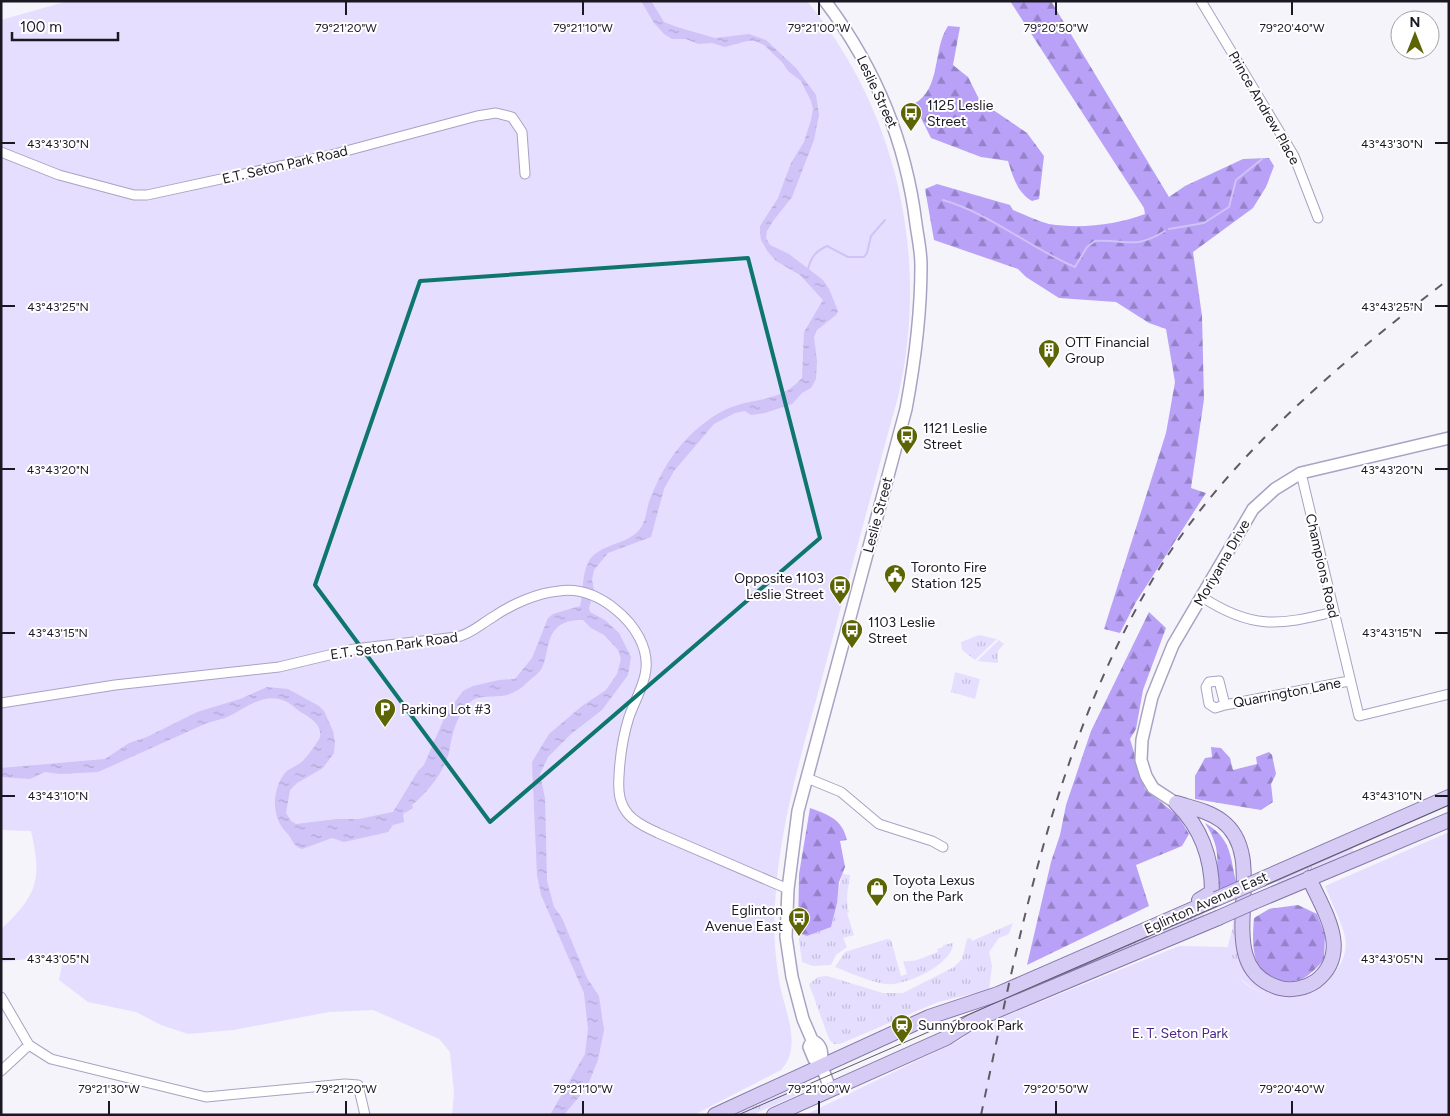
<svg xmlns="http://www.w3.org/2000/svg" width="1450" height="1116" viewBox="0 0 1450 1116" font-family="Figtree,sans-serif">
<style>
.grass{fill:url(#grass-tufts)}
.forest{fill:url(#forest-firs)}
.park{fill:#e5deff}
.water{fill:url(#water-ripples)}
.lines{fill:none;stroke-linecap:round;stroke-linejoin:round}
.stream{stroke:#cfc3f7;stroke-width:2}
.street-casing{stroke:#a9a2c3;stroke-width:11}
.secondary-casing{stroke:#a9a2c3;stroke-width:14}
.primary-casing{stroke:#8376a7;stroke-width:16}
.street{stroke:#fff;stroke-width:9}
.secondary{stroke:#fff;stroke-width:11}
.primary{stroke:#d6cbf5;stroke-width:14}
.tram{stroke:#5e5b66;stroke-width:1}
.rail{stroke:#5e5b66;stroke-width:2;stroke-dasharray:9 9;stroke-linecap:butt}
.primary-bridge-casing{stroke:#8376a7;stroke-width:16;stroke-linecap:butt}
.primary-bridge{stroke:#d6cbf5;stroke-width:14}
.marked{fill:none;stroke:#0f766e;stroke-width:4;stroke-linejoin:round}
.ticks{fill:none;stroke:#1b1824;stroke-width:2}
.labels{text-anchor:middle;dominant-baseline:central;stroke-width:4;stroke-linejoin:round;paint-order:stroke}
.street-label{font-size:14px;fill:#1b1824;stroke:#fff}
.poi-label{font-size:14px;fill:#1b1824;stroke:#fff;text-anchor:start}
.park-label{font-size:14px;fill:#4c2789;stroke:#fff}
.ticks-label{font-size:12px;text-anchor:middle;fill:#1b1824;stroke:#fff;stroke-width:4;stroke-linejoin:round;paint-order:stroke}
</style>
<defs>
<pattern id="grass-tufts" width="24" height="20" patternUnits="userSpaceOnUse" patternTransform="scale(1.25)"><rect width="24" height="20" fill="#e5deff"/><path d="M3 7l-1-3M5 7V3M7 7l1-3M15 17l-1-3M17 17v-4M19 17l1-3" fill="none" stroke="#c4beda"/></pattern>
<pattern id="forest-firs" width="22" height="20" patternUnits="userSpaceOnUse" patternTransform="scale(1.25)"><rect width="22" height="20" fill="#b8a1f7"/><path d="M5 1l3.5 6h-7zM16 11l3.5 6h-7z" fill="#9582c8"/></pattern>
<pattern id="water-ripples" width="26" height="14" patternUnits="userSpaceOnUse" patternTransform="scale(1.25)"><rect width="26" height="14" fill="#cfc3f7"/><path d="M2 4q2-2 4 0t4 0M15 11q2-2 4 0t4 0" fill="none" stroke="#b1a7d4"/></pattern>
</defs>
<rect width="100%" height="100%" fill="#f5f4fb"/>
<!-- grass -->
<path class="grass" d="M979 635 997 639 975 660 962 650 961 642Z
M999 640 1004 644 998 651V663L977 661Z
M955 672 980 679 975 699 951 692Z
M1351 845 1355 854 1279 886 1276 879Z
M842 874 850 875C848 890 845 899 849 912L847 913 854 935 843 938 847 947 836 955 831 965 813 966 802 962 798 933 807 936 831 927Z
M1203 911 1205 917 1024 995 1022 989Z
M1235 920C1235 952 1240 969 1264 990L1263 993C1245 987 1225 966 1228 945 1230 937 1233 930 1233 921Z
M1013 923 1009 934 999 938 989 952 992 966 989 990 938 1002 840 1044H834L829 1039 809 984 818 977 827 976 883 993H903L954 967 962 959 967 939 970 938 972 941Z
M887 939 891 940 901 976 907 974 903 961C916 963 925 956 938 952L937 949 943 947V945L953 943C954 964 904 987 886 984 869 982 851 973 835 967L845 952Z
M805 1083 808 1090 752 1115H734Z"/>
<!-- forest -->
<path class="forest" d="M1010 1H1051L1169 197 1185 186 1243 159 1269 158 1274 166 1266 187 1253 208 1193 252 1202 316 1204 399 1191 488 1206 493 1136 602 1120 633 1104 629 1166 433 1175 382 1166 329 1149 323 1116 302 1059 298 1026 277 1018 269 934 240 925 189 937 184 1010 205 1013 210C1025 215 1037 221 1049 224 1081 229 1116 225 1145 214L1144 208Z
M948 26 960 27 953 65 968 77 980 101 1027 133 1044 156 1039 199 1032 201C1017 192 1013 177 1008 161L981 157 931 138 914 104C942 88 932 50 948 26Z
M1149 612 1166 628 1143 690 1136 729 1130 739 1145 789 1178 816 1189 834 1182 846 1136 865 1149 906 1027 965 1051 862 1060 835 1066 805 1091 731Z
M1211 747 1221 748 1230 758 1233 770 1257 764 1256 757 1269 752 1272 755 1276 774 1271 784 1273 802 1261 810 1195 799V776L1205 758 1212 757Z
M810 808C829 815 842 819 847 840L840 841 845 867 839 882 837 903 831 927 807 936 798 933 799 874Z
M1205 823C1231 838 1230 855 1236 882L1223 888 1215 889C1218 861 1221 848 1205 823Z
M1298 905 1317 914 1325 935 1324 960C1319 965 1313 972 1307 976 1292 987 1268 980 1259 965 1251 953 1253 932 1254 918L1269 909Z"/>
<!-- park -->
<path class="park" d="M68 1H807C898 111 930 259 898 397 872 492 846 587 821 682 801 755 779 828 775 904 773 928 775 955 779 980 783 1008 804 1045 781 1070L694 1115H452L454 1093 450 1052 439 1039 373 1010 329 1012 234 1030 188 1034 161 1025 136 1012 88 1002 59 980 64 954 58 952 46 957 1 962V929C38 895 42 878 31 831L1 830V20Z
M1449 832V1115H805L962 1039 971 1030 1179 946 1228 947C1234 969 1238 985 1263 993L1264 990C1273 993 1281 996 1291 996 1319 994 1351 967 1345 937 1341 920 1331 902 1325 886Z"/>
<!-- water -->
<path class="water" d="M641 1H651L664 22 677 27 715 38 749 34 766 40 796 68 816 95 819 115 814 140 792 197 773 221 767 231 766 238 770 245 789 254 823 280 829 289 838 311 836 315 817 330 814 337 817 361 816 379 811 388 802 393 792 404 765 413 751 415 745 411 735 413 714 424 674 471 664 489 651 537 608 553 594 570 592 580 594 590 589 608 590 612 605 620 619 633 631 657 628 675 602 710 571 734 548 757 540 774 545 798 547 881 554 907 562 918 587 978 599 996 604 1030 598 1060 587 1087 564 1115H550L585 1054 588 1029 584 993 541 895 537 875 532 762 549 734 582 706 606 690 617 674 621 659 618 650 604 635 591 628 583 620C536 619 555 662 536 675 528 681 522 689 512 693 493 702 476 688 462 712 454 725 452 736 449 752 444 772 428 792 412 805L413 808 403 814 404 822 393 825 388 832 344 842 332 838 302 849C293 847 292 838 287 833 271 818 272 791 284 774 289 768 297 766 303 761 306 758 319 741 320 737 322 725 312 719 304 714 297 710 292 704 285 701 263 691 244 710 225 718 219 720 213 721 207 723L98 772 60 774 45 772 30 779 1 777V768L105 759 129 743 147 737 197 712 240 699 267 687 288 689 319 706 324 711 333 731 335 742 334 753 323 768 297 783 290 790 286 813 291 821 296 824 337 819H359L393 812 418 771 424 765 446 714 463 691 473 686 499 680 515 679 532 658 548 618 553 614 580 606C584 592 581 575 589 561 600 543 628 545 640 529 647 520 646 507 651 497 665 461 686 433 719 413 749 395 777 406 802 378L804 332 823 300 800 275 776 261 768 252 761 240 760 233V226L778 198 791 163 804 142 811 120 813 109 811 101 801 81 788 71 782 62 764 45 755 41H747L725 47 712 43 698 44 686 39H672L664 34 654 23Z"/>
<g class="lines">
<!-- stream -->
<path class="stream" d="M943 200C991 214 1030 248 1075 267L1087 247 1095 241C1127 239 1134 250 1165 231
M1169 229 1204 223 1229 207 1236 180 1262 159
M808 269C811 257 816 251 827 246L848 257H864L867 253 871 236 885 220"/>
<!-- street casing -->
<g class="street-casing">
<path id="street" d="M1201 1 1294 156 1318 218
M1 152 59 175 134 195H147L331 155 477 116 496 113 512 117 522 132 525 174
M1301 473 1359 716 1449 694
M1202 597C1251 629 1278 626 1333 612
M1 703 115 685 279 667 354 649 457 637C471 634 481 624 493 617 512 604 537 593 559 591 580 588 600 597 615 609 634 624 651 649 645 675 642 689 634 703 629 717 623 736 620 756 619 776 618 791 619 804 629 815 637 824 648 828 658 833L788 889
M1225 705 1215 708 1209 704 1206 687 1209 682 1219 681 1225 705 1349 681
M807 778 841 792 879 824 932 841 943 847
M1 997 29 1045 51 1059 206 1097 345 1084 358 1085 365 1115
M1 1071 29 1045"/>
</g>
<!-- secondary casing -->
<g class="secondary-casing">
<path id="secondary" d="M825 1C875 67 906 142 916 224 918 238 921 252 921 265 921 314 915 361 906 409L798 811 788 889 786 937 792 977 803 1019 812 1040C826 1047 820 1057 823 1069 825 1076 828 1082 830 1089
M1176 803 1153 788 1146 776 1141 760 1142 740 1152 697 1173 645 1253 509 1275 489 1301 473 1449 438
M812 1040 809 1047 814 1059 822 1066"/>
</g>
<!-- primary casing -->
<g class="primary-casing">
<path id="primary" d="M1176 803C1192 808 1209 811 1222 821 1275 861 1205 967 1280 988 1292 991 1306 988 1316 981 1353 952 1323 910 1309 878
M1177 804C1201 828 1212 858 1212 892L1199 900
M1262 879 1449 797
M1254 902 1449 820
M715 1115 929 1017 998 994 1216 899
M774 1115 946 1038 971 1022 998 1010 1218 918"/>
</g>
<!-- street -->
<use href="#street" class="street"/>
<!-- secondary -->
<use href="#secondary" class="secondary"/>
<!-- primary -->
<use href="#primary" class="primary"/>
<!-- tram -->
<path class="tram" d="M738 1115 1449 805"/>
<!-- rail -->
<path class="rail" d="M981 1115C1019 935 1054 752 1146 591 1216 466 1337 365 1449 279"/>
<!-- primary-bridge casing -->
<g class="primary-bridge-casing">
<path id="primary-bridge" d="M1216 899 1262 879
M1218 918 1254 902"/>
</g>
<!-- primary-bridge -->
<use href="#primary-bridge" class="primary-bridge"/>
</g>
<!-- marked area -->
<path class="marked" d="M748 258 820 538 490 822 315 585 420 281Z"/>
<!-- ticks -->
<path class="ticks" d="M346 2V15M583 2V15M819 2V15M1056 2V15M1292 2V15M2 143H15M1435 143H1448M2 306H15M1435 306H1448M2 469H15M1435 469H1448M2 633H15M1435 633H1448M2 796H15M1435 796H1448M2 959H15M1435 959H1448M109 1101V1114M346 1101V1114M583 1101V1114M819 1101V1114M1056 1101V1114M1292 1101V1114"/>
<!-- icons -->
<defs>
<g id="bus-pin" transform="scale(1.125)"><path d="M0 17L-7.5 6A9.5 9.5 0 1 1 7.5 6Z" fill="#5c6403" stroke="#fff"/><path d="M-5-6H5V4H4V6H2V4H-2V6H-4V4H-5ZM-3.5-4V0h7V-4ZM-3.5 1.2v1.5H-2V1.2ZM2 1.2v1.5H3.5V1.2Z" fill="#fff"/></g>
<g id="building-pin" transform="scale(1.125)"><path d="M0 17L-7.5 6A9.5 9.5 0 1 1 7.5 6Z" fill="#5c6403" stroke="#fff"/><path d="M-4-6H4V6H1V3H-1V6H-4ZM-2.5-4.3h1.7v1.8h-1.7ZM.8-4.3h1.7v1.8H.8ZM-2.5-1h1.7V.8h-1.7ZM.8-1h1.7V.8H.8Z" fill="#fff"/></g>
<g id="civic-pin" transform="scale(1.125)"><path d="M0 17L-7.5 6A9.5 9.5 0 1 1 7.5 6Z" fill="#5c6403" stroke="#fff"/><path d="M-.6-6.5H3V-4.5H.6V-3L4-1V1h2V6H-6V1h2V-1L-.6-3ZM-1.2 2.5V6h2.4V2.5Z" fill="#fff"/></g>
<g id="parking-pin" transform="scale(1.125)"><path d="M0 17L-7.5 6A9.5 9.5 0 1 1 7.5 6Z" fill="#5c6403" stroke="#fff"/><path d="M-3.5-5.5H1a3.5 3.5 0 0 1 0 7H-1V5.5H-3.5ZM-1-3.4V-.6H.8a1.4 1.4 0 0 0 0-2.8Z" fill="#fff"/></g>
<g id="shop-pin" transform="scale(1.125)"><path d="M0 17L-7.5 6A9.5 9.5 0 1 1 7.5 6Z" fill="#5c6403" stroke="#fff"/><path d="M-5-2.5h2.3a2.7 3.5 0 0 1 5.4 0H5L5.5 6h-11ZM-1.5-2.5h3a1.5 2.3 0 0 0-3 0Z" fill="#fff"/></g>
<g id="station-pin" transform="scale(1.125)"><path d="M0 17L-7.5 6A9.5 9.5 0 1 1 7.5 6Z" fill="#5c6403" stroke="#fff"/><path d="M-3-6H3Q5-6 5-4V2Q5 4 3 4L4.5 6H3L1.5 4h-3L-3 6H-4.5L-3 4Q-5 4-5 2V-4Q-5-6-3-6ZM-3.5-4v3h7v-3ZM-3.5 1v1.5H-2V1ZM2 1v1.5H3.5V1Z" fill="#fff"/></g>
</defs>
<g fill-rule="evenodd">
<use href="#bus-pin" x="911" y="113"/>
<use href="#building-pin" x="1049" y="350"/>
<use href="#bus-pin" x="907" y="436"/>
<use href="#civic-pin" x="895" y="575"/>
<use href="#bus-pin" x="840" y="586"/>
<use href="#bus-pin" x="852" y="630"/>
<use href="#parking-pin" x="385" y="709"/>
<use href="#shop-pin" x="877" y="888"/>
<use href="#bus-pin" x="799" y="918"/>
<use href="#station-pin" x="902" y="1025"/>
</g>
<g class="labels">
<!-- street labels -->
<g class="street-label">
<text transform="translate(877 92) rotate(65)">Leslie Street</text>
<text transform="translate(1264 108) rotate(60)">Prince Andrew Place</text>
<text transform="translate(285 165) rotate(-13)">E.T. Seton Park Road</text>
<text transform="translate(878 515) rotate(-75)">Leslie Street</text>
<text transform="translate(1222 563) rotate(-60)">Moriyama Drive</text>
<text transform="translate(1322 566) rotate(77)">Champions Road</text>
<text transform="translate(394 646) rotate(-8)">E.T. Seton Park Road</text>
<text transform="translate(1287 693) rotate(-11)">Quarrington Lane</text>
<text transform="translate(1206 903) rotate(-24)">Eglinton Avenue East</text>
</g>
<!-- poi labels -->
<g class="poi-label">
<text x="927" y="105">1125 Leslie<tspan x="927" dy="16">Street</tspan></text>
<text x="1065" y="342">OTT Financial<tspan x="1065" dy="16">Group</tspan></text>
<text x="923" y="428">1121 Leslie<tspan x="923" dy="16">Street</tspan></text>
<text x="911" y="567">Toronto Fire<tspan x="911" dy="16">Station 125</tspan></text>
<text x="824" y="578" text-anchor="end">Opposite 1103<tspan x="824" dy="16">Leslie Street</tspan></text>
<text x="868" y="622">1103 Leslie<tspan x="868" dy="16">Street</tspan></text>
<text x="401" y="709">Parking Lot #3</text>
<text x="893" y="880">Toyota Lexus<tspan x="893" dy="16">on the Park</tspan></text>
<text x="783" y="910" text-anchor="end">Eglinton<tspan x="783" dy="16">Avenue East</tspan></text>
<text x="918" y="1025">Sunnybrook Park</text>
</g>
<!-- park labels -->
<g class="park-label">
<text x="1180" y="1033">E. T. Seton Park</text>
</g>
</g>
<g class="ticks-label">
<text x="346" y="32">79°21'20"W</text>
<text x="583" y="32">79°21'10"W</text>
<text x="819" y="32">79°21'00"W</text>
<text x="1056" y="32">79°20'50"W</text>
<text x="1292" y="32">79°20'40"W</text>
<text x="58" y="148">43°43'30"N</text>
<text x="1392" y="148">43°43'30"N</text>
<text x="58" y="311">43°43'25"N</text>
<text x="1392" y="311">43°43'25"N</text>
<text x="58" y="474">43°43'20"N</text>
<text x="1392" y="474">43°43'20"N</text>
<text x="58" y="637">43°43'15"N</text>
<text x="1392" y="637">43°43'15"N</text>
<text x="58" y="800">43°43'10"N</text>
<text x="1392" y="800">43°43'10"N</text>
<text x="58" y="963">43°43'05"N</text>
<text x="1392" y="963">43°43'05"N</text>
<text x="109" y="1093">79°21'30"W</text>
<text x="346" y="1093">79°21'20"W</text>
<text x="583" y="1093">79°21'10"W</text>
<text x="819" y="1093">79°21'00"W</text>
<text x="1056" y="1093">79°20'50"W</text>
<text x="1292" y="1093">79°20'40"W</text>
</g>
<!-- border -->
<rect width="1450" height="1116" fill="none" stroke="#1b1824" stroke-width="5"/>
<!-- north arrow -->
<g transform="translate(1415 35)"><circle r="24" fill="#ffffff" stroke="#a4a3a7"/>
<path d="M0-4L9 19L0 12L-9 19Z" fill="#5c6403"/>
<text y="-8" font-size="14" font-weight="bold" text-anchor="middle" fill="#1b1824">N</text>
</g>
<!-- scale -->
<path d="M12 32v8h106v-8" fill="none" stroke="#1b1824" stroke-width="2.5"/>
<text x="20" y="32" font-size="15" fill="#1b1824" stroke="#ffffff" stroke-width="4" paint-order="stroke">100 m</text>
</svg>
